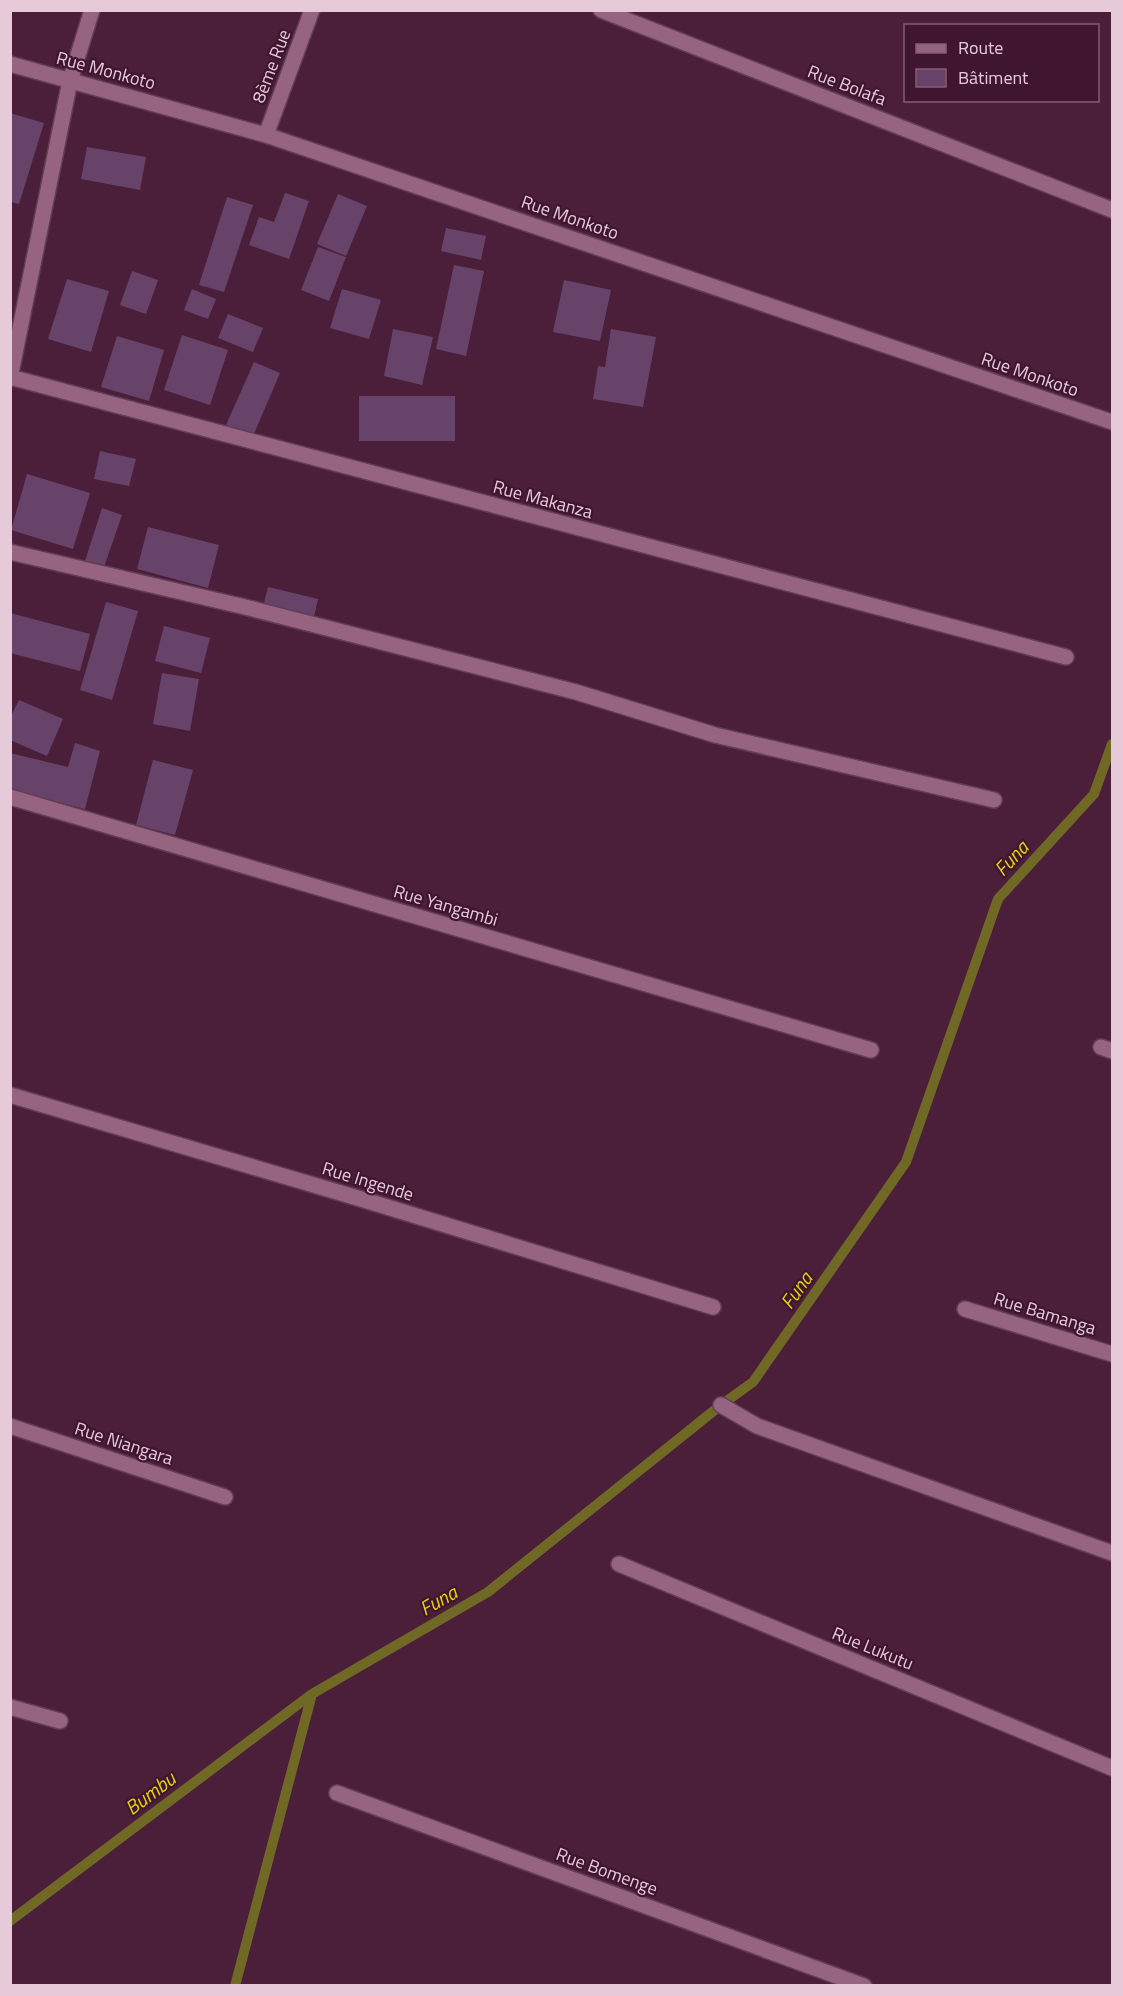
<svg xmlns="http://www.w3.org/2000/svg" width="1123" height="1996" viewBox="0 0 1123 1996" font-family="'Titillium Web',sans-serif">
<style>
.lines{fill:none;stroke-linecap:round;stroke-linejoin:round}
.stream{stroke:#6f6925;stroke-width:10}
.building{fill:#67436a}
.minor-casing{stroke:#633c55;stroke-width:18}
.minor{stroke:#966481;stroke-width:15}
.labels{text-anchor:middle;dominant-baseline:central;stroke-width:4.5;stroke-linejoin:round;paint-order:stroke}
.street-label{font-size:18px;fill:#e7cada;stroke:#401530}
.water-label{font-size:20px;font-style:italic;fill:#e3d411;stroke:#401530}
</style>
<rect width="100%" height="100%" fill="#4b1f3a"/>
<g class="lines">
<!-- stream -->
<path class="stream" d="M10 1921 312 1694 488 1592 721 1405 753 1382 906 1162 998 899 1094 794 1112 744
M235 1986 312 1694"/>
</g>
<!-- building -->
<path class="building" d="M10 113 44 123 19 204 10 202Z
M87 147 146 157 140 190 81 179Z
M285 193 309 201 289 259 249 245 259 217 274 222Z
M338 194 367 206 346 256 317 244Z
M227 197 253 205 224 292 199 285Z
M446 228 486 236 481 260 441 251Z
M318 247 346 257 329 301 301 290Z
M454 265 484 271 466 356 436 349Z
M132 271 158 280 146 314 120 305Z
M67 279 109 291 91 352 48 339Z
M564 280 611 290 600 341 553 332Z
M192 289 216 299 208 319 184 310Z
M342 289 381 300 369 339 330 328Z
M228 314 263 328 253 352 218 338Z
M393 329 433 337 422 385 384 376Z
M611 329 656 337 643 407 593 399 598 366 605 367Z
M182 335 228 350 210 405 164 390Z
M117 336 164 350 149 401 101 387Z
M254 362 280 373 253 436 226 425Z
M359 396H455V441H359Z
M100 451 136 459 129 486 94 479Z
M27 474 90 493 73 549 11 530Z
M102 508 122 515 104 567 85 561Z
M148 527 219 545 208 588 137 569Z
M268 587 318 599 314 617 264 603Z
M106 602 138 611 112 700 80 690Z
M10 613 90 634 80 671 10 653Z
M164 626 210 638 201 673 155 661Z
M162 673 199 679 190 731 153 724Z
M19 700 63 719 47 756 10 740V718Z
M75 743 100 751 85 809 10 790V753L68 767Z
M153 760 193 770 175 835 136 825Z"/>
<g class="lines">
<!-- minor casing -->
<g class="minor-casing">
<path id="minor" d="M601 10 1112 210
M10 64 266 135 1112 422
M266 135 312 10
M10 377 1066 657
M10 378 70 81 92 10
M10 552 241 606 576 692 715 735 994 800
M10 797 871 1050
M1101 1047 1112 1051
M10 1095 361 1199 713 1307
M965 1309 1112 1354
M721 1405 757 1426 1112 1553
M10 1426 225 1497
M619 1564 1112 1768
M10 1707 60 1721
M337 1793 864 1986"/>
</g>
<!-- minor -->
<use href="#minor" class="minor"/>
</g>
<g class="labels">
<!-- street labels -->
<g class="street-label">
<text transform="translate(271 66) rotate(-69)">8ème Rue</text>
<text transform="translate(106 70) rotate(15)">Rue Monkoto</text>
<text transform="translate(847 85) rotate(21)">Rue Bolafa</text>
<text transform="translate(570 217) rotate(19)">Rue Monkoto</text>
<text transform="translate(1030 374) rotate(19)">Rue Monkoto</text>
<text transform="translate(543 499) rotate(15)">Rue Makanza</text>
<text transform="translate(446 905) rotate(16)">Rue Yangambi</text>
<text transform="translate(368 1181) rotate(17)">Rue Ingende</text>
<text transform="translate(1045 1313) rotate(17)">Rue Bamanga</text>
<text transform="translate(124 1443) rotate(18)">Rue Niangara</text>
<text transform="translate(873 1648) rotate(22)">Rue Lukutu</text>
<text transform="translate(607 1871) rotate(20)">Rue Bomenge</text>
</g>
<!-- water labels -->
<g class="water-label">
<text transform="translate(1011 858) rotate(-47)">Funa</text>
<text transform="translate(796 1290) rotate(-55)">Funa</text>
<text transform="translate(438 1600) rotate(-30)">Funa</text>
<text transform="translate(150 1793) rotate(-37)">Bumbu</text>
</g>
</g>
<!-- border -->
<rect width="1123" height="1996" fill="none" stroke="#e7cada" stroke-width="24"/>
<!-- legend -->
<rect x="904" y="24" width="195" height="78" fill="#401530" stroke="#835d74" stroke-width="1.5"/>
<rect x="916" y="44" width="30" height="9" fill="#966481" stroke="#835d74" stroke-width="1.5"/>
<text x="958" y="54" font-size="18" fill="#e7cada">Route</text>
<rect x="916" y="69" width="30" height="18" fill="#67436a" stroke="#835d74" stroke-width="1.5"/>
<text x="958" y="84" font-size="18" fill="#e7cada">Bâtiment</text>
</svg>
